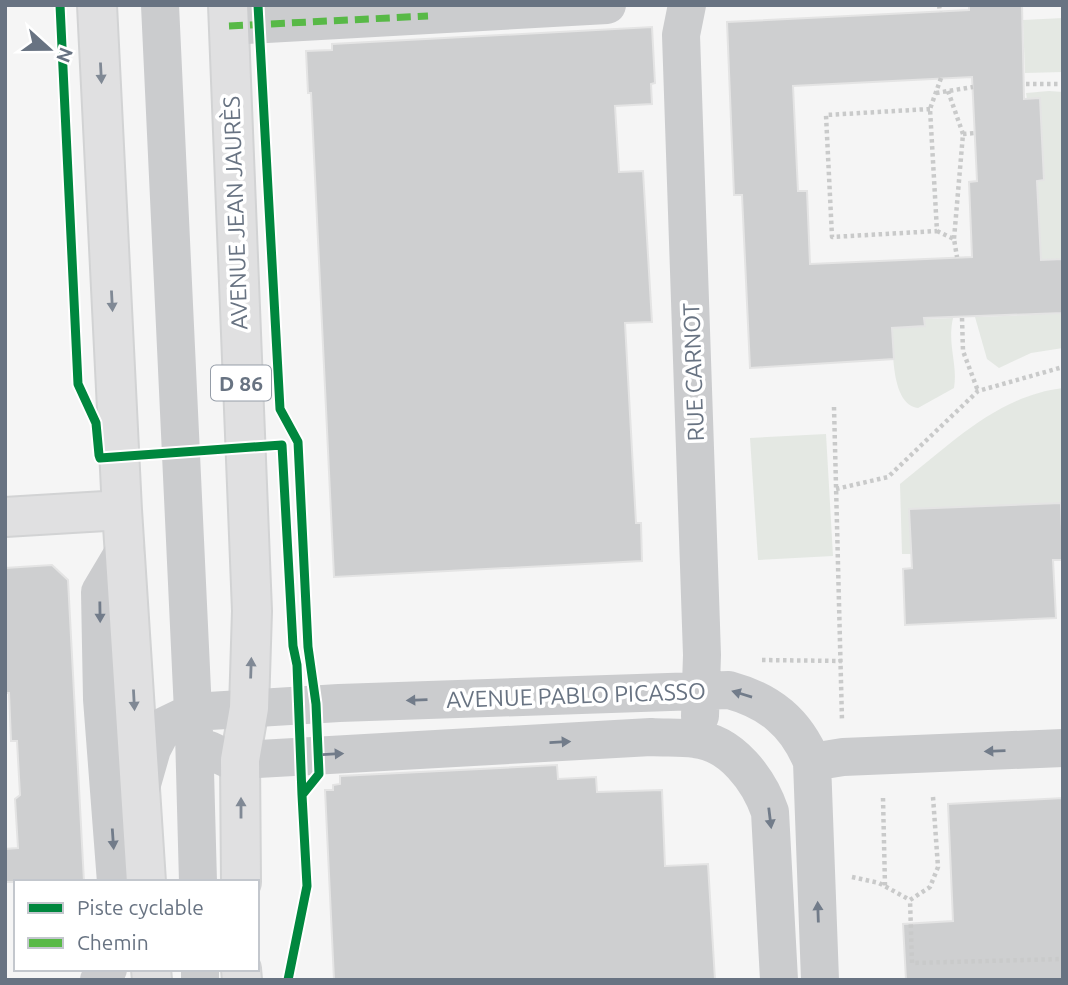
<svg xmlns="http://www.w3.org/2000/svg" width="1068" height="985" viewBox="0 0 1068 985" font-family="Ubuntu,sans-serif">
<style>
.green{fill:#e4e8e3}
.building{fill:#cecfd0;stroke:#e4e4e4;stroke-width:2;fill-rule:evenodd}
.lines{fill:none;stroke-linecap:round;stroke-linejoin:round}
.major-casing{stroke:#d2d3d4;stroke-width:42}
.path{stroke:#c9caca;stroke-width:4.5;stroke-dasharray:3.5 3.5;stroke-linecap:butt}
.minor{stroke:#cbccce;stroke-width:38}
.major{stroke:#e0e0e1;stroke-width:38}
.quiet{stroke:#58b947;stroke-width:7;stroke-dasharray:14 7;stroke-linecap:butt}
.cycleway-casing{stroke:#fff;stroke-width:13}
.cycleway{stroke:#00873e;stroke-width:9}
.oneway{fill:#808995}
.oneway2{fill:#727c8a}
.labels{text-anchor:middle;dominant-baseline:central;stroke-width:7;stroke-linejoin:round;paint-order:stroke}
.shield{fill:#fff;stroke:#959da8;stroke-width:2}
.shield-label{font-size:21px;font-weight:bold;fill:#687382}
.street-label{font-size:23px;fill:#687382;stroke:#fff}
</style>
<rect width="100%" height="100%" fill="#f5f5f5"/>
<!-- green -->
<path class="green" d="M1063 18V72L1025 73 1023 20Z
M1049 91 1063 92V259L1041 261 1037 181 1044 180 1040 99H1027L1026 93Z
M1063 308V348L1031 353 999 368 987 359 975 317 1032 315Z
M953 318C947 345 958 364 954 388L918 408C891 405 893 349 892 328L924 326V319Z
M1063 388V503L909 509 911 554H902L900 484C950 445 997 396 1063 388Z
M826 434 833 556 758 560 750 438Z"/>
<!-- building -->
<path class="building" d="M969 5H1022L1024 99 1040 98 1044 180 1037 181 1041 260 1063 259V313L924 318 925 326 892 328 894 359 750 368 742 195H734L727 22 969 10ZM972 77 977 181 969 182 972 257 810 264 807 191H798L793 86Z
M652 27 655 83 651 84 652 104 615 106 619 172 643 171 652 322 625 323 636 523H641L642 561 334 577 311 93H308L306 51 332 50V44Z
M1061 503 1063 560H1053L1056 618 905 625 903 569 912 568 909 509Z
M52 565 68 580 84 882H5V849L18 848 15 799 20 795 17 741H11L9 693H5V568Z
M557 765 558 779 596 777 597 792 662 790 665 866 708 864 715 980H334L325 790H333V785L340 784V776Z
M1063 798V980H906L903 924 953 921 948 804Z"/>
<g class="lines">
<!-- major casing -->
<g class="major-casing">
<path id="major" d="M97 5 122 510 146 882
M228 5 252 611 249 708 240 760 241 882
M5 517 122 510
M151 969 152 980
M241 969 242 980"/>
</g>
<!-- path -->
<path class="path" d="M939 5 940 12
M1026 84H1063
M948 91 963 134 954 239
M936 93 973 87
M930 109 826 115 832 237 937 231 930 109 941 78
M963 134 975 133
M937 231 954 239 957 257
M962 318 963 351 978 391
M834 407 842 721
M836 489 888 477 978 391 1063 367
M762 660 842 661
M933 797 938 867 930 887 910 900 912 963 1063 959
M883 798 885 886
M852 877 879 883 910 900"/>
<!-- minor -->
<path class="minor" d="M160 5 194 733 198 882
M687 5 681 35 702 655 700 716
M229 26 607 5
M209 750 228 759 240 760 651 737C665 738 681 737 695 739 732 743 759 780 770 812L779 980
M812 762 843 757 1063 748
M140 791 152 749 164 726 193 712 339 703 729 690C769 701 796 722 812 762L820 980
M116 882 102 699 100 592 125 550
M200 969V980
M99 980 108 969"/>
<!-- major -->
<use href="#major" class="major"/>
<!-- quiet -->
<path class="quiet" d="M229 26 428 16"/>
<!-- cycleway casing -->
<g class="cycleway-casing">
<path id="cycleway" d="M60 5 78 384 96 423 99 455 100 458 282 445 293 646 297 665 302 795
M258 5 280 409 298 442 308 647 316 704 319 774 302 795 307 886 288 980"/>
</g>
<!-- cycleway -->
<use href="#cycleway" class="cycleway"/>
</g>
<!-- one-way arrows -->
<defs><path id="oneway-solid" d="M-6-.8H1V-3.2L6.5 0L1 3.2V.8H-6Z" transform="scale(1.75)"/></defs>
<g class="oneway">
<use href="#oneway-solid" transform="translate(101 73) rotate(87)"/>
<use href="#oneway-solid" transform="translate(112 301) rotate(87)"/>
<use href="#oneway-solid" transform="translate(251 668) rotate(-88)"/>
<use href="#oneway-solid" transform="translate(134 700) rotate(87)"/>
<use href="#oneway-solid" transform="translate(241 808) rotate(-90)"/>
</g>
<g class="oneway2">
<use href="#oneway-solid" transform="translate(100 612) rotate(89)"/>
<use href="#oneway-solid" transform="translate(742 694) rotate(-163)"/>
<use href="#oneway-solid" transform="translate(417 700) rotate(178)"/>
<use href="#oneway-solid" transform="translate(560 742) rotate(-3)"/>
<use href="#oneway-solid" transform="translate(995 751) rotate(178)"/>
<use href="#oneway-solid" transform="translate(333 754) rotate(-3)"/>
<use href="#oneway-solid" transform="translate(770 818) rotate(83)"/>
<use href="#oneway-solid" transform="translate(113 839) rotate(86)"/>
<use href="#oneway-solid" transform="translate(818 912) rotate(-92)"/>
</g>
<g class="labels">
<!-- shield labels -->
<rect class="shield" x="211" y="365.5" width="60" height="35" rx="5"/>
<g class="shield-label">
<text x="241" y="383">D 86</text>
</g>
<!-- street labels -->
<g class="street-label">
<text transform="translate(235 213) rotate(-92)">AVENUE JEAN JAURÈS</text>
<text transform="translate(693 372) rotate(-92)">RUE CARNOT</text>
<text transform="translate(576 695) rotate(-2)">AVENUE PABLO PICASSO</text>
</g>
</g>
<!-- border -->
<rect width="1068" height="985" fill="none" stroke="#687382" stroke-width="14"/>
<!-- legend -->
<rect x="14" y="880" width="245" height="91" fill="#ffffff" stroke="#c3c7cd" stroke-width="2"/>
<rect x="28" y="903" width="35" height="10" fill="#00873e" stroke="#c3c7cd" stroke-width="2"/>
<text x="77" y="915" font-size="21" fill="#687382">Piste cyclable</text>
<rect x="28" y="938" width="35" height="10" fill="#58b947" stroke="#c3c7cd" stroke-width="2"/>
<text x="77" y="950" font-size="21" fill="#687382">Chemin</text>
<!-- north arrow -->
<g transform="translate(49 49) rotate(111)" stroke="#ffffff" stroke-width="5" paint-order="stroke">
<path d="M0-5L12 26L0 18L-12 26Z" fill="#687382"/>
<text y="-10" font-size="19" font-weight="bold" text-anchor="middle" fill="#687382">N</text>
</g>
</svg>
